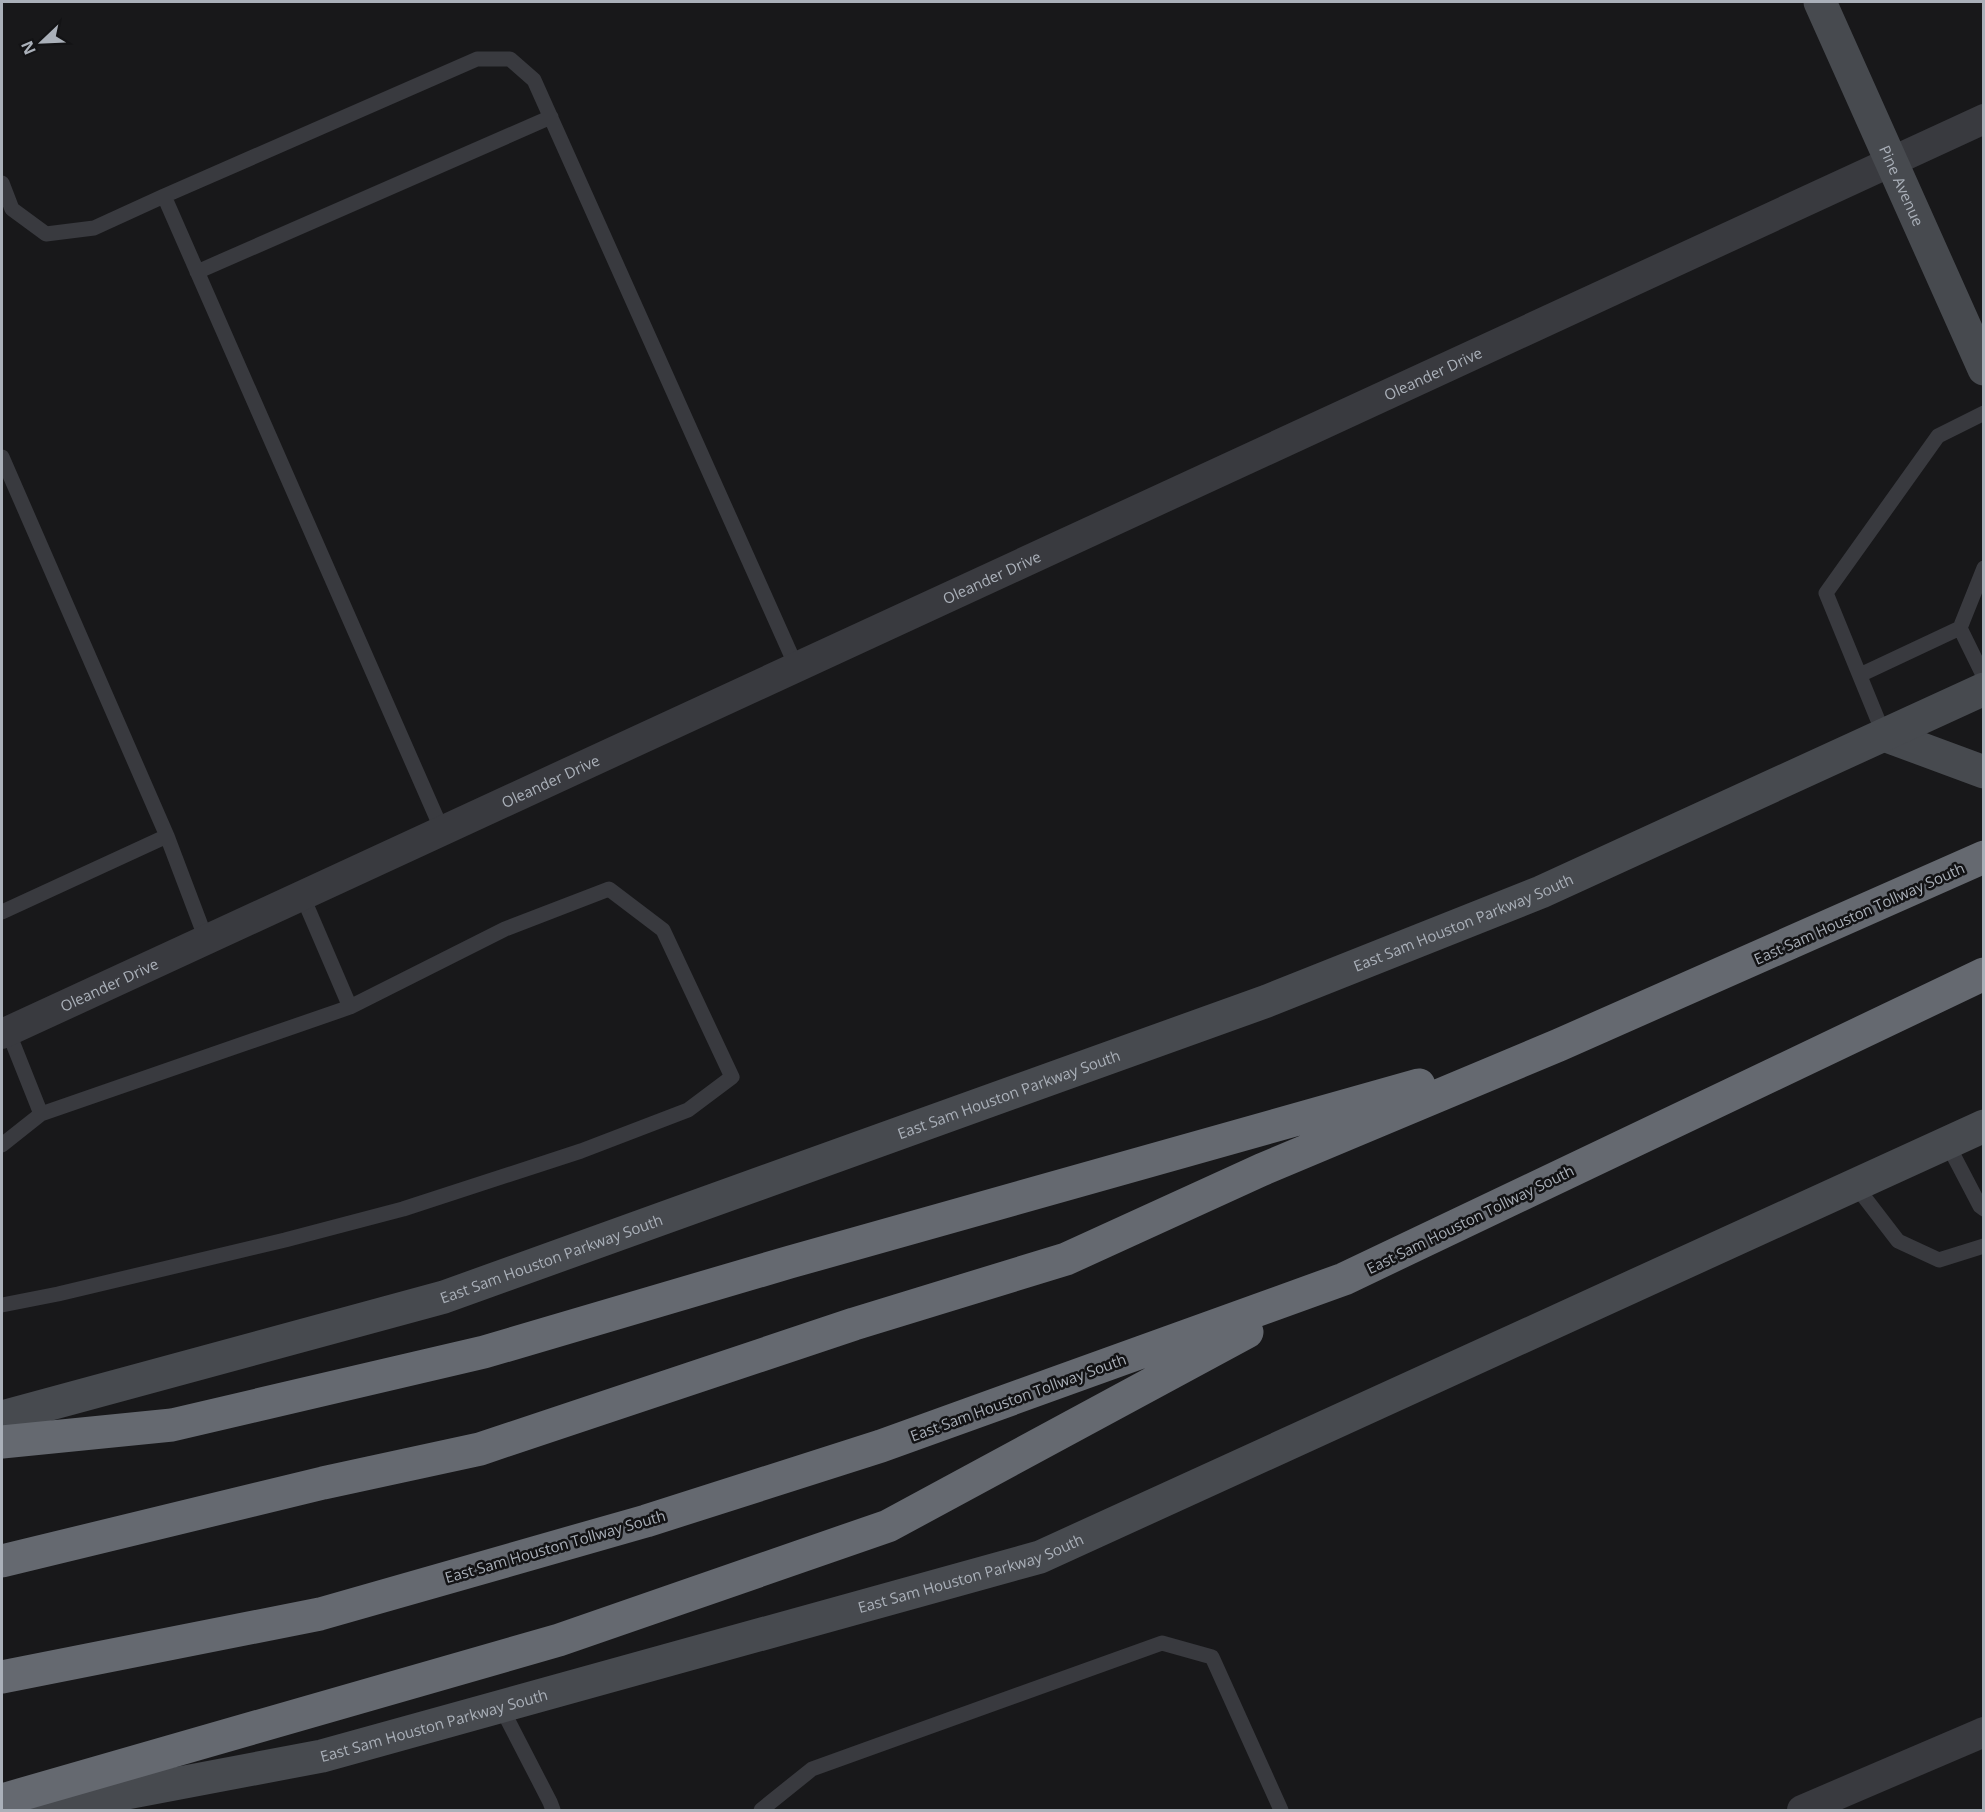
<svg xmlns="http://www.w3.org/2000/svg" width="1985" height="1812" viewBox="0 0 1985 1812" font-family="'Open Sans',sans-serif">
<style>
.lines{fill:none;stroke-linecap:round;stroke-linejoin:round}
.lane{stroke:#393a3f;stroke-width:15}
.street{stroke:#393a3f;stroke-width:30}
.secondary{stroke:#474a4f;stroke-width:33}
.highway{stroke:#656970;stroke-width:33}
.labels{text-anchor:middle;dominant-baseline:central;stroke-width:5;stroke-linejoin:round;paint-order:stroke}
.street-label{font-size:15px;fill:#aab0b9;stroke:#131315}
</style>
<rect width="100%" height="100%" fill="#18181a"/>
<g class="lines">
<!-- lane -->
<path class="lane" d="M2 183 12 209 46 234 94 228 164 196
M197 272 551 117
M2 457 167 836 2 912
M1960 628 1984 677
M1860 675 1960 628 1984 568
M1884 735 1826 593 1938 436 1984 413
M442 830 164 196 477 59H510L534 80 796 666
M167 836 206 939
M41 1114 350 1007
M1947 1143 1980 1206 1984 1209
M2 1145 41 1114 8 1031
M1855 1185 1898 1241 1939 1260 1984 1246
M2 1305 58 1294 285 1240 403 1209 581 1151 688 1110 732 1077 663 930 609 889 505 929 350 1007 302 895
M501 1707 550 1802 553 1810
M761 1810 812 1769 1162 1643 1212 1657 1281 1810"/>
<!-- street -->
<g class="street">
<path id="s1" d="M2 1034 1984 119"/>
<path d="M1802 1810 1984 1732"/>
</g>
<!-- secondary -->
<g class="secondary">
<path id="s2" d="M1820 2 1984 369"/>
<path d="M1884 735 1984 772"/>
<path id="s3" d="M2 1417 444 1297 1267 1001 1541 892 1984 689"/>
<path id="s4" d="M37 1810 322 1756 1040 1557 1984 1126"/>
</g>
<!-- highway -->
<path class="highway" d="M2 1442 172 1425 484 1352 790 1262 1419 1085
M2 1561 323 1483 480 1449 854 1324 1066 1259 1261 1170 1559 1045 1984 857
M2 1677 320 1614 646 1521 881 1446 1344 1279 1984 974
M2 1800 559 1640 888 1526 1247 1332"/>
</g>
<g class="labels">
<!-- street labels -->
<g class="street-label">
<text stroke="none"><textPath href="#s2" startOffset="201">Pine Avenue</textPath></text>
<text stroke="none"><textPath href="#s1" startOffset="1576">Oleander Drive</textPath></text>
<text stroke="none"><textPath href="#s1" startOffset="1090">Oleander Drive</textPath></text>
<text stroke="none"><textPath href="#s1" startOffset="604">Oleander Drive</textPath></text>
<text transform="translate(1859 913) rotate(-24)">East Sam Houston Tollway South</text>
<text stroke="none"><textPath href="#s3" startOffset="1544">East Sam Houston Parkway South</textPath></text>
<text stroke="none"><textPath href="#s1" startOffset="118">Oleander Drive</textPath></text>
<text stroke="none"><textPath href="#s3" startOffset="1058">East Sam Houston Parkway South</textPath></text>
<text transform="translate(1470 1219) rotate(-26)">East Sam Houston Tollway South</text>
<text stroke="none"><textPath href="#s3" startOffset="572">East Sam Houston Parkway South</textPath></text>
<text transform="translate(1018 1397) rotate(-20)">East Sam Houston Tollway South</text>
<text transform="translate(555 1546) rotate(-16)">East Sam Houston Tollway South</text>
<text stroke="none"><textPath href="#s4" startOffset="964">East Sam Houston Parkway South</textPath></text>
<text stroke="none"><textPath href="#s4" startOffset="406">East Sam Houston Parkway South</textPath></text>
</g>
</g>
<!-- border -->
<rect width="1985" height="1812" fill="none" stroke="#aab0b9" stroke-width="6"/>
<!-- north arrow -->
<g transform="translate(42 42) rotate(247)" stroke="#131315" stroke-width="4.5" paint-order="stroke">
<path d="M0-4.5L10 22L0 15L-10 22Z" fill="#aab0b9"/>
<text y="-9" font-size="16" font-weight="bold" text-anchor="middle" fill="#aab0b9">N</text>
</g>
</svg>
